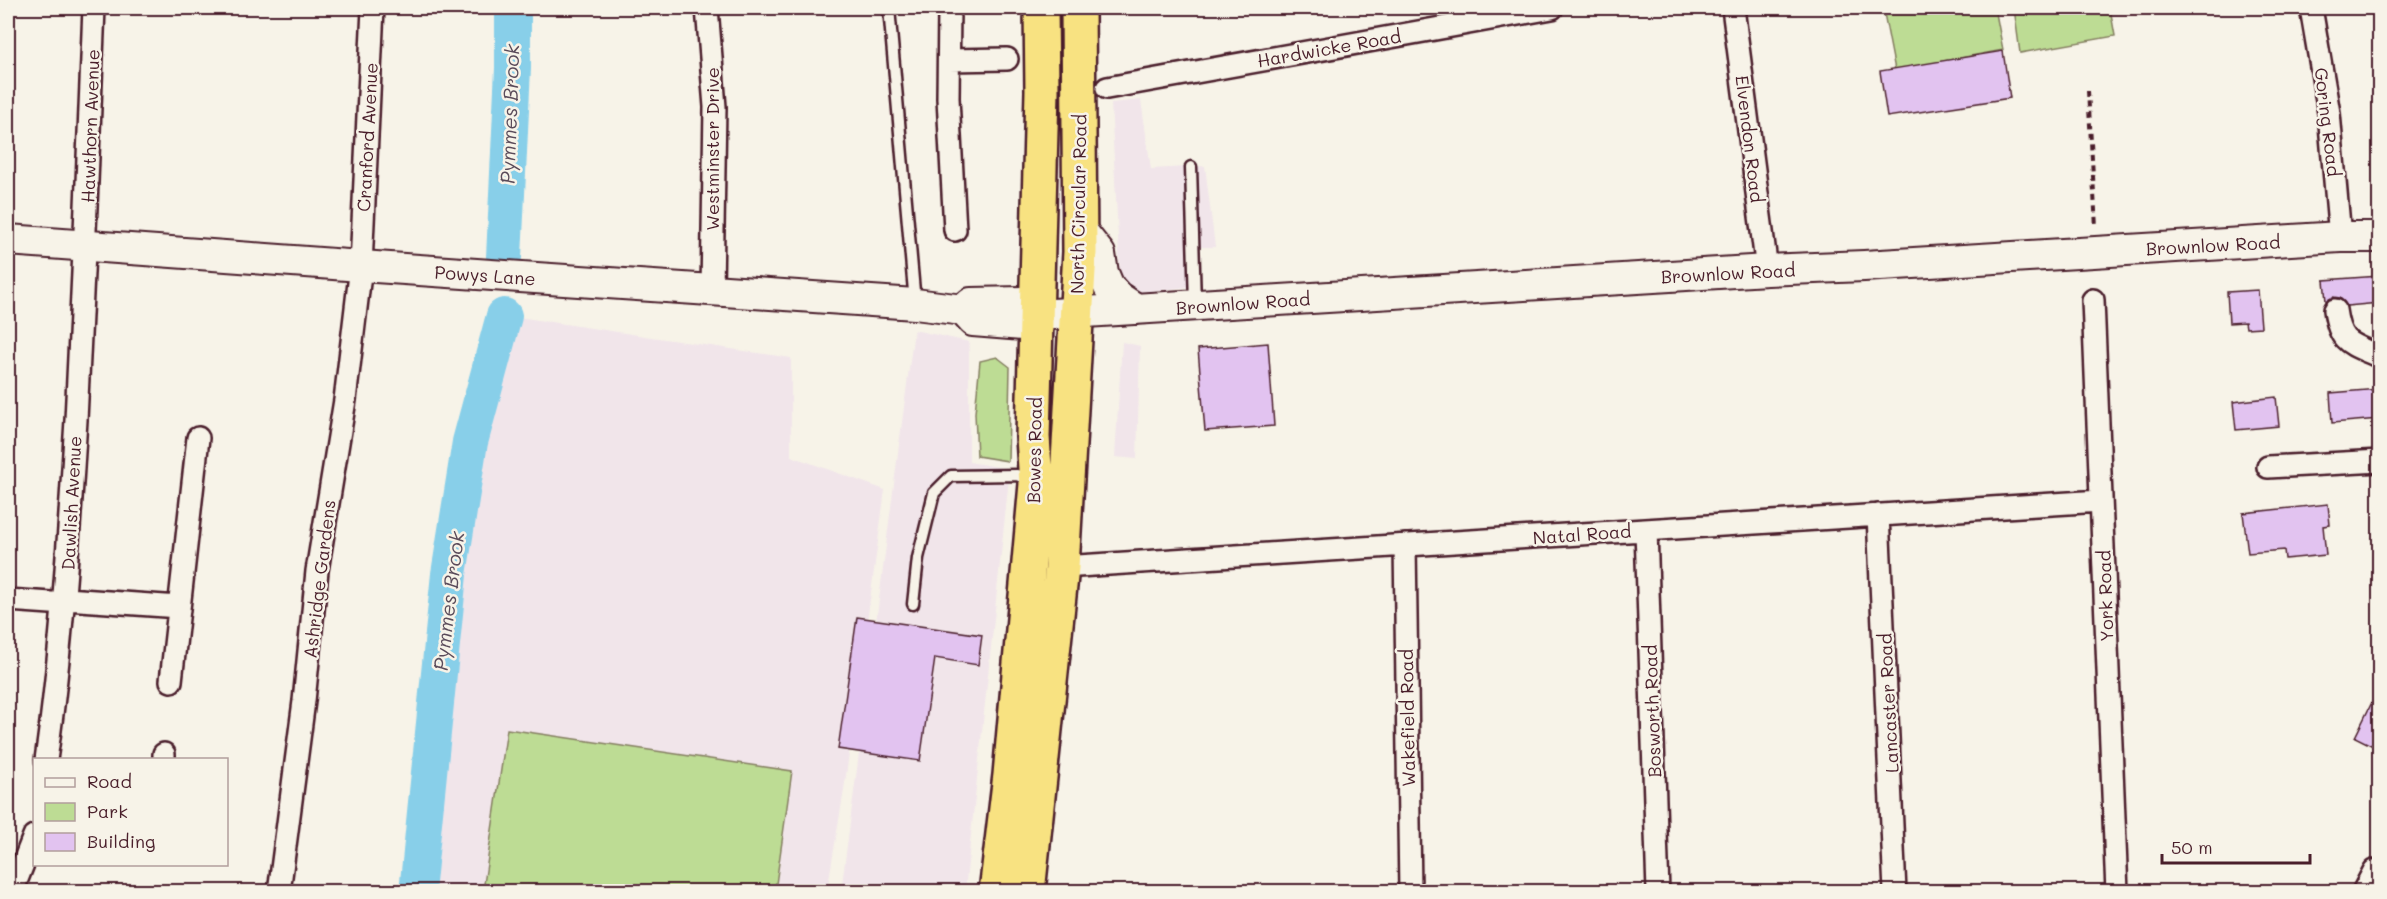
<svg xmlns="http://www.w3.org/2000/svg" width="2387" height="899" viewBox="0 0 2387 899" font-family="Mali,sans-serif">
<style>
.built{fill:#f1e5ea}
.green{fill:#bddc94;stroke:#847e60;stroke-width:1.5}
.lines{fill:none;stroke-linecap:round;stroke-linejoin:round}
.river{stroke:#88cfe9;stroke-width:36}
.building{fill:#e2c3f0;stroke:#4a1f2b;stroke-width:1.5}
.lane-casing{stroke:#4a1f2b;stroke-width:15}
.street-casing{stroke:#4a1f2b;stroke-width:26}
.secondary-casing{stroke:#4a1f2b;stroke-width:34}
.highway-casing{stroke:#4a1f2b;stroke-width:38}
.path{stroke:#4a1f2b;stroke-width:4;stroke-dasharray:6 4.5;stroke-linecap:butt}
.lane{stroke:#f7f3e8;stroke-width:10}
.street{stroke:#f7f3e8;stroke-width:21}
.secondary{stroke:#f7f3e8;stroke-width:30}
.highway{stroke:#f8e281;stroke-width:33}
.labels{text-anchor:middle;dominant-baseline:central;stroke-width:5;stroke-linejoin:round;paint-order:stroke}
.street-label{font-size:18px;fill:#4a1f2b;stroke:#f7f3e8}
.water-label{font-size:20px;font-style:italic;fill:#5a4b5a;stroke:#f7f3e8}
</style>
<rect width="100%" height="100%" fill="#f7f3e8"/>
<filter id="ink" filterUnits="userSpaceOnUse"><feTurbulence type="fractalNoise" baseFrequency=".0167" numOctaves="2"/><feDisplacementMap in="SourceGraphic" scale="12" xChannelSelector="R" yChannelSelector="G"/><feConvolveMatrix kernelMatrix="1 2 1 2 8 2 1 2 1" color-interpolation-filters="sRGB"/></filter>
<g filter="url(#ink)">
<!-- built -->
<path class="built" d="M1141 100 1151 169 1205 166 1215 247H1189V287L1121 294 1111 103Z
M518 317 791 358V456L885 490 844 790 827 891 424 892 449 674 483 449Z
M914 330 969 342V462L1010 469 965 891 841 892Z
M1122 342 1140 346 1137 459 1115 457Z"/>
<!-- green -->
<path class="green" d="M506 8H523L518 123H505Z
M1883 8H1995L2003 50 1895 70Z
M2014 8H2110L2115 36 2020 53Z
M997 357 1010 367 1008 461 977 456 975 413 980 361Z
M507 729 792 771 775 891H483Z"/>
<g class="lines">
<!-- river -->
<path class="river" d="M504 257 513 68V8
M417 892 449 574 470 442 504 316"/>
</g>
<!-- building -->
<path class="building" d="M2003 51 2010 98 1887 117 1880 71Z
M2379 276V303L2347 306 2340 298 2333 297 2326 301 2324 280Z
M2258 290 2261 327 2246 328 2245 322 2229 323 2227 292Z
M1268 343 1274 426 1205 431 1198 349Z
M2379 389V419L2332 423 2330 393Z
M2276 397 2279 426 2236 430 2233 402Z
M2328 504 2330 525 2323 526 2326 555 2285 559 2284 550 2248 553 2243 513Z
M857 617 982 635 978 665 935 658 920 761 838 749Z
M2379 688V749L2355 737Z"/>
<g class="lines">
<!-- lane casing -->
<g class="lane-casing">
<path id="lane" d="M889 8 915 303
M1191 167 1195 303
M913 604 918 558 934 493 951 476 1017 475 1030 481"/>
</g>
<!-- street casing -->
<g class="street-casing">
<path id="street" d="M707 8 715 107 712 290
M949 8 948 98 955 230
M1733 8 1767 270
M2311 8 2329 113 2340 237
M949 60 1007 59
M1107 88 1552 8
M2093 300 2117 892
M2335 310C2340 345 2350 343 2380 357
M2268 467 2380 461
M1878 515 1895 892
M1646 530 1658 892
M1405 545 1410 892
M1062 567 2101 501
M66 599 179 607
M8 600 65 604
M171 681 198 438
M46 760C62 647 69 534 76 420 83 283 89 145 94 8
M164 760V754
M12 892 34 836
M279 892 304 701 317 571 345 400 361 266 373 8
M2363 892 2374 871H2380"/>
</g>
<!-- secondary casing -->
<g class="secondary-casing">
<path id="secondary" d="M1080 229 1100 254 1103 273 1109 287 1118 297 1136 309
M8 240 361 266 915 304 963 310 973 321 1023 325 1037 315 1767 270 1864 266 2340 237H2380
M963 310 971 303 1023 302 1037 315"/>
</g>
<!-- highway casing -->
<g class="highway-casing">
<path id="highway" d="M996 892 1010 775 1036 484 1033 437 1042 91 1041 8
M1028 892 1062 567 1080 252 1078 8"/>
</g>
<!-- path -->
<path class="path" d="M2088 91 2096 227"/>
<!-- lane -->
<use href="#lane" class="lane"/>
<!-- street -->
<use href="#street" class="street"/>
<!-- secondary -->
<use href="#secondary" class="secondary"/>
<!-- highway -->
<use href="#highway" class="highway"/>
</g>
</g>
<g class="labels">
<!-- street labels -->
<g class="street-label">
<text transform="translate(1329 48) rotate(-10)">Hardwicke Road</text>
<text transform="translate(2328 122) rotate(83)">Goring Road</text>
<text transform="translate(90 126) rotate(-88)">Hawthorn Avenue</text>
<text transform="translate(367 137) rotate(-87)">Cranford Avenue</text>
<text transform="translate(1750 139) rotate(83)">Elvendon Road</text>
<text transform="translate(712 149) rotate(-90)">Westminster Drive</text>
<text transform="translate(1078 204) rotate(-89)">North Circular Road</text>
<text transform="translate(2213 245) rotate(-3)">Brownlow Road</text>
<text transform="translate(1728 273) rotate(-3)">Brownlow Road</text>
<text transform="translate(485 275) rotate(4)">Powys Lane</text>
<text transform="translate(1243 303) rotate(-4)">Brownlow Road</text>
<text transform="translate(1034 450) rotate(-89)">Bowes Road</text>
<text transform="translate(71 503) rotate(-87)">Dawlish Avenue</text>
<text transform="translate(1582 534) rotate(-4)">Natal Road</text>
<text transform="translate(319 579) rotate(-83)">Ashridge Gardens</text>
<text transform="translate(2105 596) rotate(-92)">York Road</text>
<text transform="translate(1888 703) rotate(-93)">Lancaster Road</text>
<text transform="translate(1652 711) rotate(-92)">Bosworth Road</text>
<text transform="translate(1407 718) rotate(-91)">Wakefield Road</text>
</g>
<!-- water labels -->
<g class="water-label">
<text transform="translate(509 114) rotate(-88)">Pymmes Brook</text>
<text transform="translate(448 601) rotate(-83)">Pymmes Brook</text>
</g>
</g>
<!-- margin -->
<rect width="2387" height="899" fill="none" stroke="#f7f3e8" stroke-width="30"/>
<rect x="15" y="15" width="2357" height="869" fill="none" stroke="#4a1f2b" stroke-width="2" filter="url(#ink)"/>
<!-- legend -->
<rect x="33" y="758" width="195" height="108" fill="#f7f3e8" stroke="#b29e9c" stroke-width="1.5"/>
<rect x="45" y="778" width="30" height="9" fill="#f7f3e8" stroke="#b29e9c" stroke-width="1.5"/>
<text x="87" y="788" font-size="18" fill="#4a1f2b">Road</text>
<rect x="45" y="803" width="30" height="18" fill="#bddc94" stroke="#b29e9c" stroke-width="1.5"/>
<text x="87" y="818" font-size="18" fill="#4a1f2b">Park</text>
<rect x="45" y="833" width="30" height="18" fill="#e2c3f0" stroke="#b29e9c" stroke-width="1.5"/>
<text x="87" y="848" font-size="18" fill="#4a1f2b">Building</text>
<!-- scale -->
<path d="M2162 854v9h148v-9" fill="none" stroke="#4a1f2b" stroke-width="3"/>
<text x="2171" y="854" font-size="18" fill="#4a1f2b" stroke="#f7f3e8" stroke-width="4.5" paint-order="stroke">50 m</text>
</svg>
